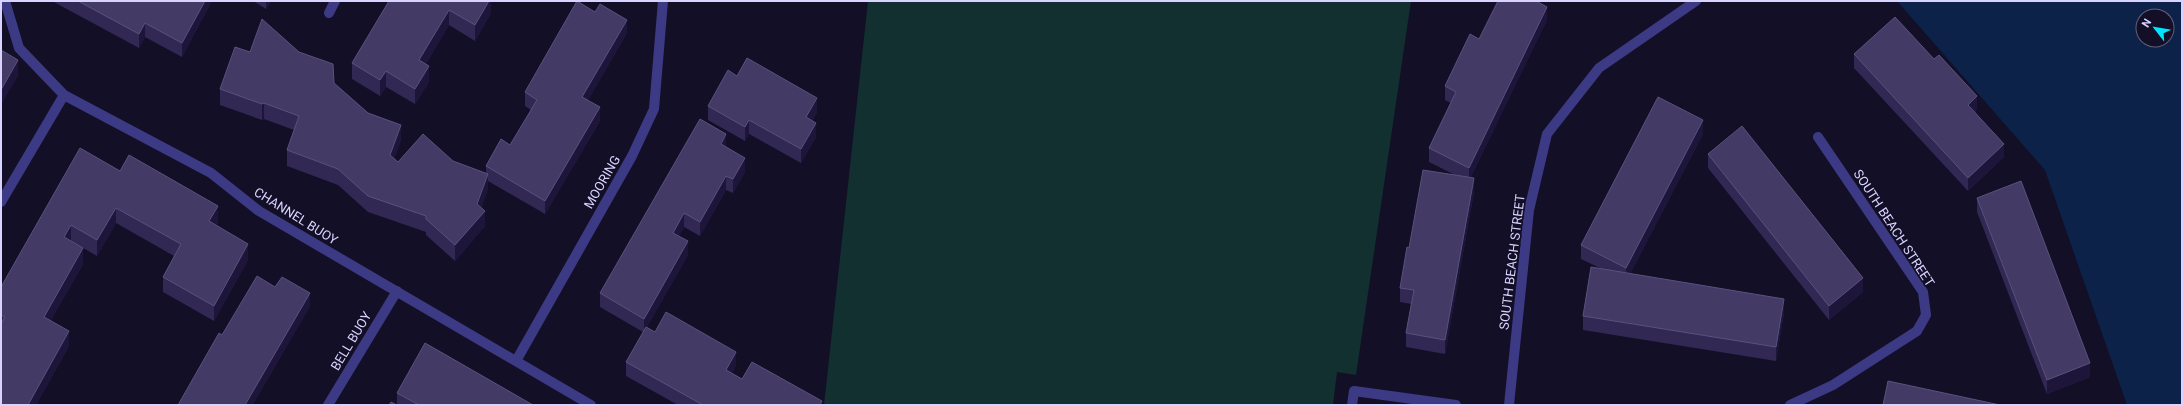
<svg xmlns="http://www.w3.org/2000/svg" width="2183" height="406" viewBox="0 0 2183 406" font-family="Roboto,sans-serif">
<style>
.green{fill:#12302f}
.water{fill:#0c2248;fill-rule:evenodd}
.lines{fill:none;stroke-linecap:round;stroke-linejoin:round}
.minor{stroke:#3d3a85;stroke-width:10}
.wall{fill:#312854}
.shaded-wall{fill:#1d163a}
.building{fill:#433a66;stroke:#5a527e}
.labels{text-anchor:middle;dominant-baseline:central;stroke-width:3.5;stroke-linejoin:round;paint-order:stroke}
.street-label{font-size:13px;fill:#d9d4ff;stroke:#130f26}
</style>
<rect width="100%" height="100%" fill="#130f26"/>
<!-- green -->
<path class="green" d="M868 1H1411L1356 375 1337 372 1333 405H824Z"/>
<!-- water -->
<path class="water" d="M1897 1H2182V405H2127L2045 170ZM2143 16H2167V40H2143Z"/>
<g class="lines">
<!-- minor -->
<path class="minor" d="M5 1 19 48 64 95 211 173 259 211 591 405
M329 13 335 1
M1 202 64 95
M516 361 632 156 654 109 663 1
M328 405 397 291
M1352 405 1354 391 1456 405
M1509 405 1529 210 1547 134 1599 68 1696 1
M1790 405 1833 385 1917 331 1926 315 1923 292 1818 137"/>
</g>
<!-- wall -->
<path class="wall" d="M52 1H212L182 57 145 37 139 48Z
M253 1H271L266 9Z
M389 1H491V13L475 41 449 25 426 64 429 82 415 104 386 87 380 96 352 79V63Z
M1547 20 1470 178 1474 192 1445 354 1406 347V333L1411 304 1400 302V288L1409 248 1455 175 1429 162V148L1451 103 1445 100V86L1479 39Z
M627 33 588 100 600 121 545 214 488 181V189L481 208 485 226 455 261 426 235V232L368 212 338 185 287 166V150L294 130 264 119 262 120 220 105V89L334 83 368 113 401 140 394 159 398 162 453 161 486 173V166L510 145 531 110 525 106V92Z
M1854 54 1977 109 1975 112 2004 157 1968 191 1854 68Z
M737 76 817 112 812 121 816 137 801 163 749 134 745 141 708 120V106Z
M1703 134 1630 274 1784 313 1776 361 1583 330V316L1602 269 1581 259V245Z
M726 147 745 172 733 193 726 190 700 236 684 227 679 236 688 255 647 327 655 332 736 365 732 373 742 379 822 405H678L626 376V362L643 332 600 307V293Z
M1708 154 1863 292 1829 320 1708 168Z
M120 171 218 221 216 225 248 260 214 321 163 292V277L174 256 116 223 97 256 71 241 83 264 51 320 69 346 36 405H1V287Z
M1977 198 2090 377 2047 394 1977 212Z
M397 393 533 405H397Z"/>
<!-- shaded-wall -->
<path class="shaded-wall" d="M205 1H212L182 57V43Z
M266 1H271L266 9Z
M489 1H491V13L475 41V25Z
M1547 7V20L1469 182V168Z
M449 10V25L419 76V60Z
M627 20V33L582 111V97Z
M145 23V37L139 48V34Z
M18 60V76L1 105V90Z
M429 66V82L415 104V89Z
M386 71V87L380 96V80Z
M1977 96V109L1968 119V105Z
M817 98V112L806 131V117Z
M264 103V119L262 120V104Z
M600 107V121L545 214V201Z
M749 120V134L745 141V127Z
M1703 120V134L1626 282V268Z
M816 123V137L801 163V149Z
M401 125V140L390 171V155Z
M726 134V148L721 144Z
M2004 144V157L1968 191V178Z
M745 158V172L733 193V179Z
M488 174V189L477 220V204Z
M726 176V190L700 236V222Z
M1474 178V192L1445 354V340Z
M218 206V221L209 237V221Z
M116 208V223L97 256V240Z
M485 211V226L455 261V245Z
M684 213V227L673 247V233Z
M71 225V241L64 253V237Z
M688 241V255L644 333V319Z
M248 244V260L214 321V306Z
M83 248V264L44 332V317Z
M1863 278V292L1829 320V306Z
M310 293V307L253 405H245Z
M1784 299V313L1776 361V347Z
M69 331V346L36 405H28Z
M736 352V365L726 384V370Z
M2090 363V377L2047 394V380Z"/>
<!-- building -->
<path class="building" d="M78 1H205L182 43 145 23 139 34Z
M389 1H489L475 25 449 10 419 60 429 66 415 89 386 71 380 80 352 63Z
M577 1 595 12 600 4 627 20 582 97 600 107 545 201 486 166 501 139 510 145 537 100 525 92Z
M1498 1H1536L1547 7 1469 168 1429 148 1456 92 1445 86 1470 34 1479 39Z
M1895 17 1934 59 1939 55 1977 96 1968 105 2004 144 1968 178 1854 54Z
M262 19 299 52 333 64 334 83 368 113 401 125 390 155 398 162 423 134 453 161 488 174 477 204 485 211 455 245 426 219V216L368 196 338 169 287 150 299 116 264 103 262 104 220 89 235 47 250 52Z
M1 50 18 60 1 90Z
M747 58 817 98 806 117 816 123 801 149 749 120 745 127 708 106 728 70 737 76Z
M1658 97 1703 120 1626 268 1581 245Z
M700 119 726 134 721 144 745 158 733 179 726 176 700 222 684 213 673 233 688 241 644 319 600 293Z
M1742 126 1863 278 1829 306 1708 154Z
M80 148 120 171 129 155 218 206 209 221 248 244 214 306 163 277 181 244 116 208 97 240 71 225 64 237 83 248 44 317 69 331 28 405H1V324L5 317 1 315V287Z
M1423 170 1474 178 1445 340 1406 333 1414 290 1400 288 1407 247 1409 248Z
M2021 181 2090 363 2047 380 1977 198Z
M1591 267 1784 299 1776 347 1583 316Z
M257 276 275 287 282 277 310 293 245 405H178L219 333 222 335Z
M666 312 736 352 726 370 742 379 752 362 822 401 820 405H703L626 362 646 327 655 332Z
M425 343 533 405H419L397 393Z
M1888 381 2000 405H1883Z
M391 402 397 405H389Z"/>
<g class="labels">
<!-- street labels -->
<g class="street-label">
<text transform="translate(602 182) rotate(-60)">MOORING</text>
<text transform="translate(296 216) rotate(32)">CHANNEL BUOY</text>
<text transform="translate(1894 228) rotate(57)">SOUTH BEACH STREET</text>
<text transform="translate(1512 262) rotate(-83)">SOUTH BEACH STREET</text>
<text transform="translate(351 341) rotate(-59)">BELL BUOY</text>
</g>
</g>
<!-- border -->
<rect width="2183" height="406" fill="none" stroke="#d9d4ff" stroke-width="4"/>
<!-- north arrow -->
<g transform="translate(2155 28) rotate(301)"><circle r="19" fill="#130f26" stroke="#625e7d"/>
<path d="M0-3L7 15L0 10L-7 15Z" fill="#00e5ff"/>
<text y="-6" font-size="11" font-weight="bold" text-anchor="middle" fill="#d9d4ff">N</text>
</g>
</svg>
